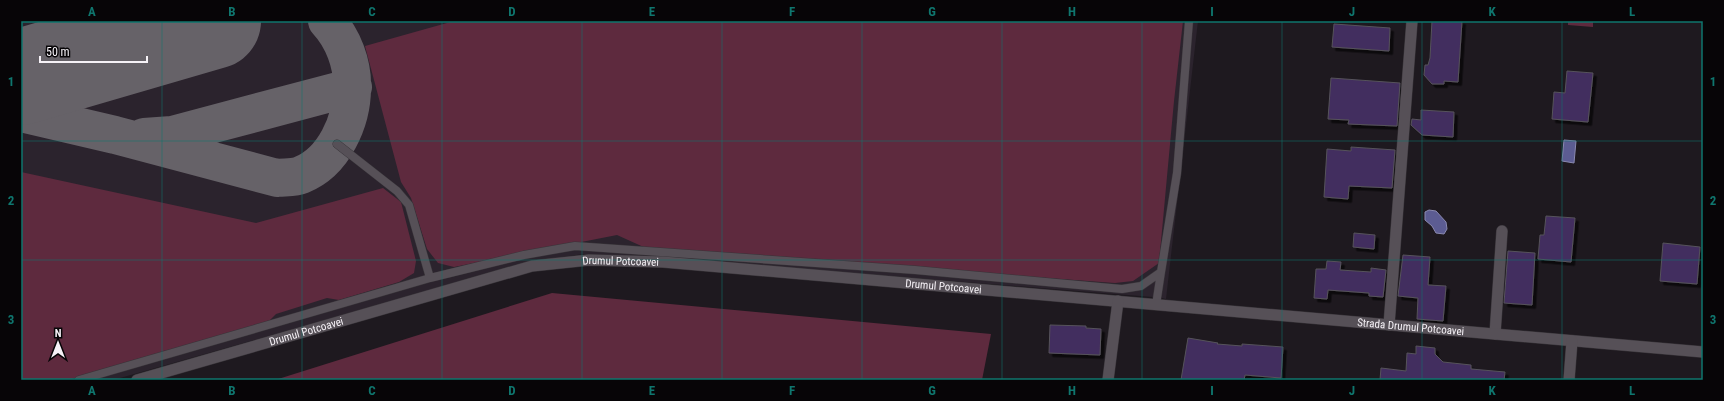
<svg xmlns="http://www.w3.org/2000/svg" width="1724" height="401" viewBox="0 0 1724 401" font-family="'Roboto Condensed',sans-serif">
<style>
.built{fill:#2b232d}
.green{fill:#5e2a3e}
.water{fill:#5c5c92;stroke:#8a89b0}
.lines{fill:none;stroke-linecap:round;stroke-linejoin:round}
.taxiway{stroke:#666268;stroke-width:38}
.runway{stroke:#666268;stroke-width:96}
.building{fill:#422d5e;stroke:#56535b;filter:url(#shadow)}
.service-casing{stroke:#383439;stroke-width:9}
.minor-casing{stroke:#383439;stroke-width:12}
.service{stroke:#565057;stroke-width:8}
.minor{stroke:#565057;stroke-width:11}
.grid{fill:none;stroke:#0f766e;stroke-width:1;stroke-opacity:0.55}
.labels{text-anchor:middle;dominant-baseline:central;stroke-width:3;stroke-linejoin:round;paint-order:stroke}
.street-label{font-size:11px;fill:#f6f2f7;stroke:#070507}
.neatline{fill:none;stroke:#0f766e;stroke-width:1.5}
.grid-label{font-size:13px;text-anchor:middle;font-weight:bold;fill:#0f766e}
</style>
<defs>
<filter id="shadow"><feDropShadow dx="3.5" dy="3.5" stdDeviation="0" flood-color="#0009"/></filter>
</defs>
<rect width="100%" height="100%" fill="#1e191f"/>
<!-- built -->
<path class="built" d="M21 21H1198L1166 299 1162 298 1161 295 1154 294 1153 297 650 257 584 254 534 261 113 380H21Z"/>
<!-- green -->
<path class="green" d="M454 21H1183L1174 101 1159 263 1133 281 1115 283 648 249 617 235 454 267 438 263 427 249 411 198 401 182 365 46Z
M1568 21H1593V27L1568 25Z
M21 172 256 223 383 188 401 202 416 261 414 273 399 282 339 300 327 298 276 314 267 323 68 380H21Z
M552 293 991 334 982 380H275Z"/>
<!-- water -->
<path class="water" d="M1564 140 1576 141 1574 163 1562 161Z
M1429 210 1436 211 1446 222 1447 229 1444 234 1436 233 1432 226 1425 220V212Z"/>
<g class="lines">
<!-- taxiway -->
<path class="taxiway" d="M151 39 166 21
M21 113 115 135 277 178C284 177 294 178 301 175 334 162 352 121 352 88 353 64 343 38 327 21
M144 137 172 135 353 87"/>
<!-- runway -->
<path class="runway" d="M21 77 213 21"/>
</g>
<!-- building -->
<path class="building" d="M1432 21H1462L1458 82 1444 81V84H1432L1424 75 1425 65H1428L1430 58Z
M1334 24 1390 28 1389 51 1332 47Z
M1567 71 1593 73 1588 122 1552 119 1554 92 1565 93Z
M1331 78 1400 83 1397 126 1348 124 1349 120 1328 119Z
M1421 110 1454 112 1453 137 1422 135 1411 125 1412 119 1421 120Z
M1351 147 1395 150 1392 188 1349 186 1348 199 1324 197 1327 149 1351 151Z
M1546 216 1575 218 1571 262 1538 259 1540 235H1544Z
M1354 233 1375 235 1374 249 1353 247Z
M1663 243 1700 247 1697 284 1660 281Z
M1508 251 1535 253 1532 305 1504 303Z
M1403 255 1430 257 1428 285 1446 286 1443 321 1417 319 1418 298 1398 296Z
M1327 261 1341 262 1340 270 1371 272V268L1386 270 1383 297 1369 296V293L1328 290 1327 299 1314 298 1316 269H1326Z
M1050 325 1086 326V328L1101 329 1100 355 1049 353Z
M1188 338 1218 343 1217 344 1242 346V344L1283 347 1281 378 1245 375 1244 380H1181Z
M1416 346 1435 348V354L1443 362 1471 365V369L1505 372 1504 380H1380L1381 368 1406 371 1407 353 1416 354Z"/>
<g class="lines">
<!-- service casing -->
<g class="service-casing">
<path id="service" d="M337 144 397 191 409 205 430 278
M1156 305 1161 272
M79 380 430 278 524 255 575 246 915 270 1122 289 1141 286 1161 272 1177 173 1189 21"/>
</g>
<!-- minor casing -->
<g class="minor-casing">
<g id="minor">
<path d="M1389 325 1412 21"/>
<path d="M1495 334 1502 231"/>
<path id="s1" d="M137 380 532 266 589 260 663 262 1703 352"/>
<path d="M1108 380 1118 301"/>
<path d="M1569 380 1572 341"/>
</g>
</g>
<!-- service -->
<use href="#service" class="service"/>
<!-- minor -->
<use href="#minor" class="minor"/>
</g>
<!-- grid -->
<path class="grid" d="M162 21V380M302 21V380M442 21V380M582 21V380M722 21V380M862 21V380M1002 21V380M1142 21V380M1282 21V380M1422 21V380M1562 21V380M21 141H1703M21 260H1703"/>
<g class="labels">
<!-- street labels -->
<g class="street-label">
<text stroke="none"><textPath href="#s1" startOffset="500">Drumul Potcoavei</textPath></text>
<text stroke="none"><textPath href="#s1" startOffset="824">Drumul Potcoavei</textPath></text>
<text stroke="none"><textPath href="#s1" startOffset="1293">Strada Drumul Potcoavei</textPath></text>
<text stroke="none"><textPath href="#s1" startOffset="176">Drumul Potcoavei</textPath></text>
</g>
</g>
<!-- border -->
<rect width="1724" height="401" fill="none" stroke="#070507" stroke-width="44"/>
<!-- north arrow -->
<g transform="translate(58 343)" stroke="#070507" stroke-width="3" paint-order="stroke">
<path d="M0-3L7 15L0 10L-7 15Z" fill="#f6f2f7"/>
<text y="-6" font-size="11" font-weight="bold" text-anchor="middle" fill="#f6f2f7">N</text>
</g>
<!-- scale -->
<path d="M40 56v6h107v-6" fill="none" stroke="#f6f2f7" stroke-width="2"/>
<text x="46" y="56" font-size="12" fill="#f6f2f7" stroke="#070507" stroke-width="3" paint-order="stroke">50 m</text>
<rect x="22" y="22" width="1680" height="357" class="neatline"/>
<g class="grid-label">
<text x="92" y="16">A</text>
<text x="232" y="16">B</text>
<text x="372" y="16">C</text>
<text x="512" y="16">D</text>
<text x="652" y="16">E</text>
<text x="792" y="16">F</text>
<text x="932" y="16">G</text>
<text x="1072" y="16">H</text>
<text x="1212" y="16">I</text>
<text x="1352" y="16">J</text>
<text x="1492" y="16">K</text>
<text x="1632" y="16">L</text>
<text x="11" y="86">1</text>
<text x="1713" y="86">1</text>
<text x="11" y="205">2</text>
<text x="1713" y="205">2</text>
<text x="11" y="324">3</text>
<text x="1713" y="324">3</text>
<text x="92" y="395">A</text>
<text x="232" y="395">B</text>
<text x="372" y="395">C</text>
<text x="512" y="395">D</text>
<text x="652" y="395">E</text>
<text x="792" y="395">F</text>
<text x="932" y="395">G</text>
<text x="1072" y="395">H</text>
<text x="1212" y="395">I</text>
<text x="1352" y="395">J</text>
<text x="1492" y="395">K</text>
<text x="1632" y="395">L</text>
</g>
</svg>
